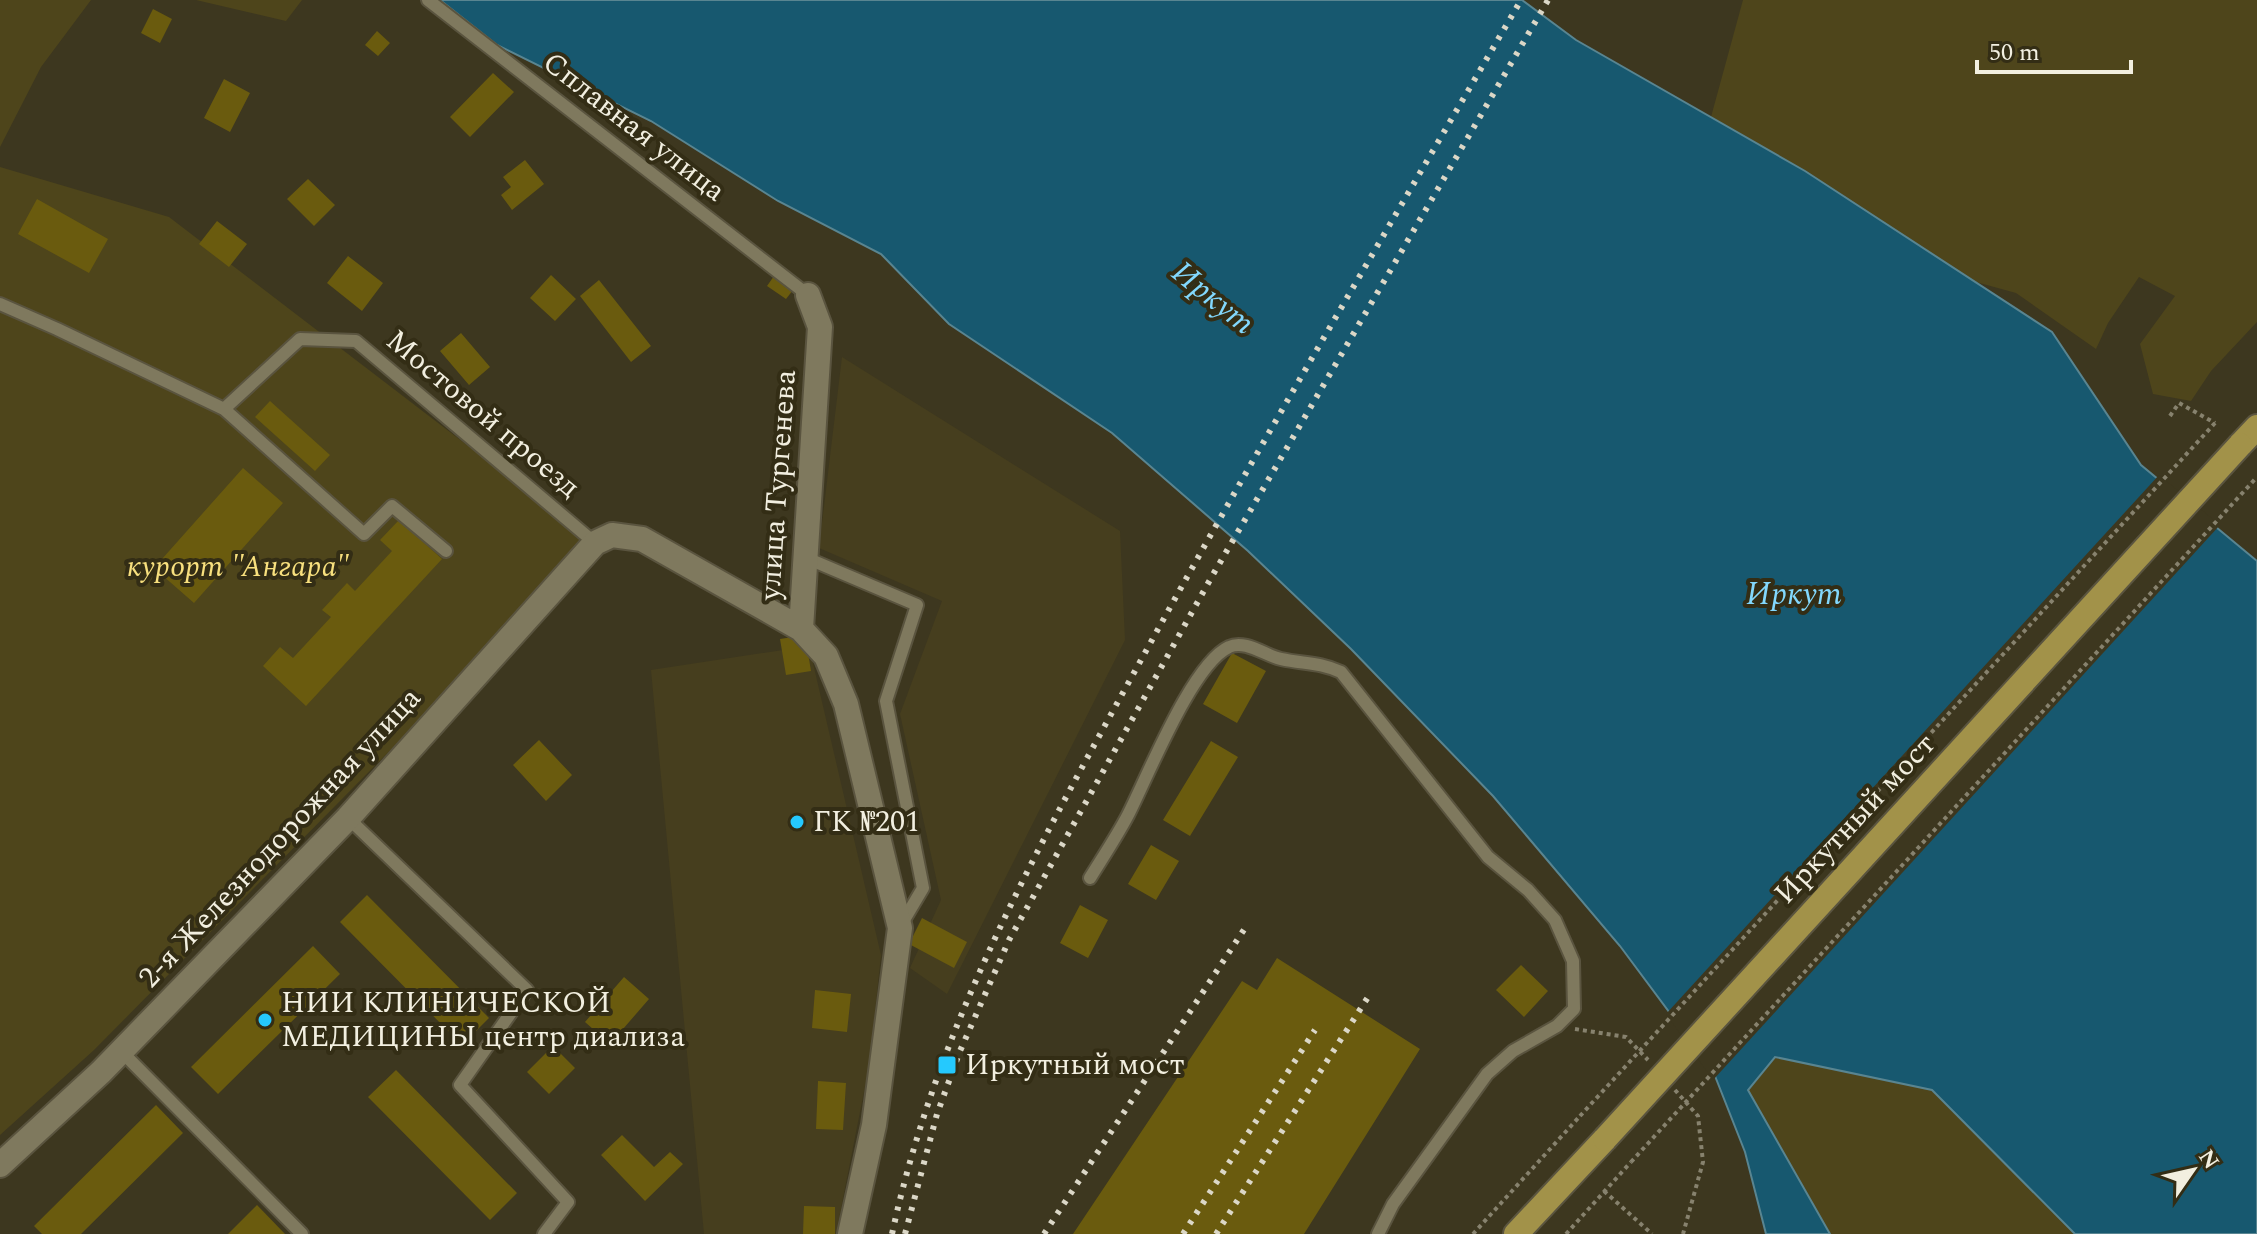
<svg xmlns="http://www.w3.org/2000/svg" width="2257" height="1234" viewBox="0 0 2257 1234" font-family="Spectral,serif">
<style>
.built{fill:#463e1e}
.green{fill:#4e451b}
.water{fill:#17586f;stroke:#598591;stroke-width:2}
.pier{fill:#3d371f}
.building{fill:#6a5b0e}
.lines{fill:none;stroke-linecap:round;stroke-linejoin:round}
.lane-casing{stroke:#5a543f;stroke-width:16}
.street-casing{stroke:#5a543f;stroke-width:28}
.primary-casing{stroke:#5a543f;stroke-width:28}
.path{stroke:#87826e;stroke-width:4;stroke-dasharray:4 4;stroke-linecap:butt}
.lane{stroke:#7f795e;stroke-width:12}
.street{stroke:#7f795e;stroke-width:24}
.primary{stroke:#a29249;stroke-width:24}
.rail{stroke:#dbd7c7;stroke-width:6;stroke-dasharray:4 8;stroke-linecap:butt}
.primary-bridge-casing{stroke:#5a543f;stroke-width:28;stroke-linecap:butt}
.path-bridge{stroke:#87826e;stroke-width:4;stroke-dasharray:4 4;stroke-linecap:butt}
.primary-bridge{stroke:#a29249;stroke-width:24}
.poi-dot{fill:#25c9fe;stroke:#332d15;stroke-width:3}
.labels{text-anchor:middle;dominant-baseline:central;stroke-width:8;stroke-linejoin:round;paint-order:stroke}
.street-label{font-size:30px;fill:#f2efe0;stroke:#332d15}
.park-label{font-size:30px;font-style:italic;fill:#f8e07e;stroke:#332d15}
.poi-label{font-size:30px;fill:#f2efe0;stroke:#332d15;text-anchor:start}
.water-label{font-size:32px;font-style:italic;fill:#82d8fd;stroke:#332d15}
</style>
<rect width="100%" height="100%" fill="#3d371f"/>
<!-- built -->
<path class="built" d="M842 357 1120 531 1125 640 947 994 910 968 941 900 900 714 942 601 819 548Z
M809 646 881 955 869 1066 836 1234H704L651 670Z"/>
<!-- green -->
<path class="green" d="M0 0H91L41 67 0 147Z
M196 0H302L286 21Z
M1743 0H2257V322L2211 371 2191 401 2153 394 2140 344 2175 296 2139 277 2108 323 2096 349 2016 293 1976 282 1805 171 1711 117Z
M0 167 169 217 595 543 94 1050 0 1135Z
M1775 1057 1932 1090 2075 1234H1830L1747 1090Z"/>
<!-- water -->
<path class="water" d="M440 0H1522L1576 40 1805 171 2052 332 2141 465 2257 561V1234H2075L1932 1090 1775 1057 1748 1090 1830 1234H1766L1745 1152 1713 1071 1620 946 1493 796 1351 649 1248 551 1112 433 949 324 881 254 778 201 651 121 497 45Z"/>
<!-- pier -->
<path class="pier" d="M2159 475 2220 525 1713 1080 1666 1014Z"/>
<!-- building -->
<path class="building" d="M153 9 172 19 160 43 141 33Z
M377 31 390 43 378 56 365 45Z
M493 73 514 92 470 137 450 117Z
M224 79 250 93 230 132 204 118Z
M525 160 544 184 512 210 501 195 511 187 503 177Z
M308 179 335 205 314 226 287 199Z
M37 199 108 239 89 273 18 234Z
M217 221 247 244 229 267 199 244Z
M348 256 383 283 362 311 327 283Z
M551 275 576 299 555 321 530 298Z
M774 276 793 290 786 299 767 286Z
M599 280 651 346 631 362 580 296Z
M461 333 490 367 469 385 440 351Z
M270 401 330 455 315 471 255 417Z
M243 468 283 503 194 603 154 568Z
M399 520 442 559 306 706 263 666 280 647 293 658 331 617 322 610 347 583 355 591 392 551 380 540Z
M805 635 811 671 786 675 780 639Z
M1232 653 1266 671 1237 723 1203 704Z
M539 740 572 775 546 801 513 765Z
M1211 741 1238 757 1190 836 1163 820Z
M1151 845 1179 861 1156 900 1128 884Z
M367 895 489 1018 462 1045 340 922Z
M1080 905 1108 920 1088 958 1060 943Z
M922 918 967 942 954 968 909 944Z
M313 946 340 974 218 1094 191 1067Z
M1277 958 1420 1049 1304 1234H1073L1242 981 1257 990Z
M1521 965 1548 991 1524 1017 1496 990Z
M624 977 649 999 610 1044 585 1022Z
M815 990 851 994 847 1032 812 1028Z
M553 1046 575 1068 549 1094 527 1072Z
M396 1070 517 1193 490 1220 368 1097Z
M818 1081 846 1083 843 1130 816 1129Z
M156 1105 183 1133 81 1234H42L34 1226Z
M622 1135 654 1167 670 1152 683 1164 645 1201 601 1155Z
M257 1205 285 1234H228Z
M804 1206 835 1207V1234H803Z"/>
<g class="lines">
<!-- lane casing -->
<g class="lane-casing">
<path id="lane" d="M428 0 808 295
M0 304 57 329 224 409 300 339 356 341 595 543
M224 409 364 534 392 506 446 551
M804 557 917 605 886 701 923 888 901 925
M348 818 527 990 460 1085 568 1202 544 1234
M1090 878C1103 857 1117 836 1128 815 1148 776 1192 664 1229 647 1245 639 1266 656 1281 659 1304 664 1319 662 1341 672L1488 857 1528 890 1555 920 1573 961 1574 1009 1557 1026 1513 1051 1487 1074 1393 1204 1378 1234
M121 1051 302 1234"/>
</g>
<!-- street casing -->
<g class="street-casing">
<path id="street" d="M801 629 820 327 808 295
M0 1165 101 1072 348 818 595 543 612 535 642 539 801 629 826 656 846 704 900 928 874 1125 850 1234"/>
</g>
<!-- primary casing -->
<g class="primary-casing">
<path id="primary" d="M2240 445 2257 427
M1516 1234 1605 1139"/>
</g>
<!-- path -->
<path class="path" d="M2170 416 2179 403 2215 423
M1575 1029 1626 1037 1648 1060
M1675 1090 1698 1116 1703 1162 1683 1234
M1604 1191 1652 1234
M1473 1234 1580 1116
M1566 1234 1631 1162"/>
<!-- lane -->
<use href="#lane" class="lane"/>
<!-- street -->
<use href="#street" class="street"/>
<!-- primary -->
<use href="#primary" class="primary"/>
<!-- rail -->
<path class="rail" d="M892 1234C937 1025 1039 845 1141 660 1263 438 1393 220 1521 0
M905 1234 937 1114 960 1051 1009 940 1211 578 1548 0
M1044 1234 1247 925
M1183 1234 1315 1030
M1216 1234 1370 994"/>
<!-- primary-bridge casing -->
<g class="primary-bridge-casing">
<path id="primary-bridge" d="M1605 1139 2240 445"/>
</g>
<!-- path-bridge -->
<path class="path-bridge" d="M1580 1116 2215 423
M1631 1162 2257 477"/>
<!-- primary-bridge -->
<use href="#primary-bridge" class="primary-bridge"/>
</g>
<!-- markers -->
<g class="poi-dot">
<circle cx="797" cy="822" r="8"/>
<circle cx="265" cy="1020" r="8"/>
<rect x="937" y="1055" width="20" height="20" rx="4"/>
</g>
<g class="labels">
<!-- street labels -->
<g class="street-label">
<text transform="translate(634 127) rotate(38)">Сплавная улица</text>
<text transform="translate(483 414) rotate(40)">Мостовой проезд</text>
<text transform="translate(778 485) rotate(-86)">улица Тургенева</text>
<text transform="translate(1855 819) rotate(-47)">Иркутный мост</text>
<text transform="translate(280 838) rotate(-47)">2-я Железнодорожная улица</text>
</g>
<!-- park labels -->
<g class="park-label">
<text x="238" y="567">курорт "Ангара"</text>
</g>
<!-- poi labels -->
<g class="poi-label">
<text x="813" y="822">ГК №201</text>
<text x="281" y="1003">НИИ КЛИНИЧЕСКОЙ<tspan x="281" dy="34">МЕДИЦИНЫ центр диализа</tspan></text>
<text x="965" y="1065">Иркутный мост</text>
</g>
<!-- water labels -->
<g class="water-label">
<text transform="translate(1213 298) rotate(39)">Иркут</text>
<text x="1794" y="594">Иркут</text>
</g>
</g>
<!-- north arrow -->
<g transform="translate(2193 1170) rotate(56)" stroke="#332d15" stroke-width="6" paint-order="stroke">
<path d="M0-6L14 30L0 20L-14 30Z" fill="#f2efe0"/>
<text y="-12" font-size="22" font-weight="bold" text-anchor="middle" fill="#f2efe0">N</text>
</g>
<!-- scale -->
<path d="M1977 60v12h154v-12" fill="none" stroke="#f2efe0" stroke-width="4"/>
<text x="1989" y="60" font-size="24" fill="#f2efe0" stroke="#332d15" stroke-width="6" paint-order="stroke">50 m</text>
</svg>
